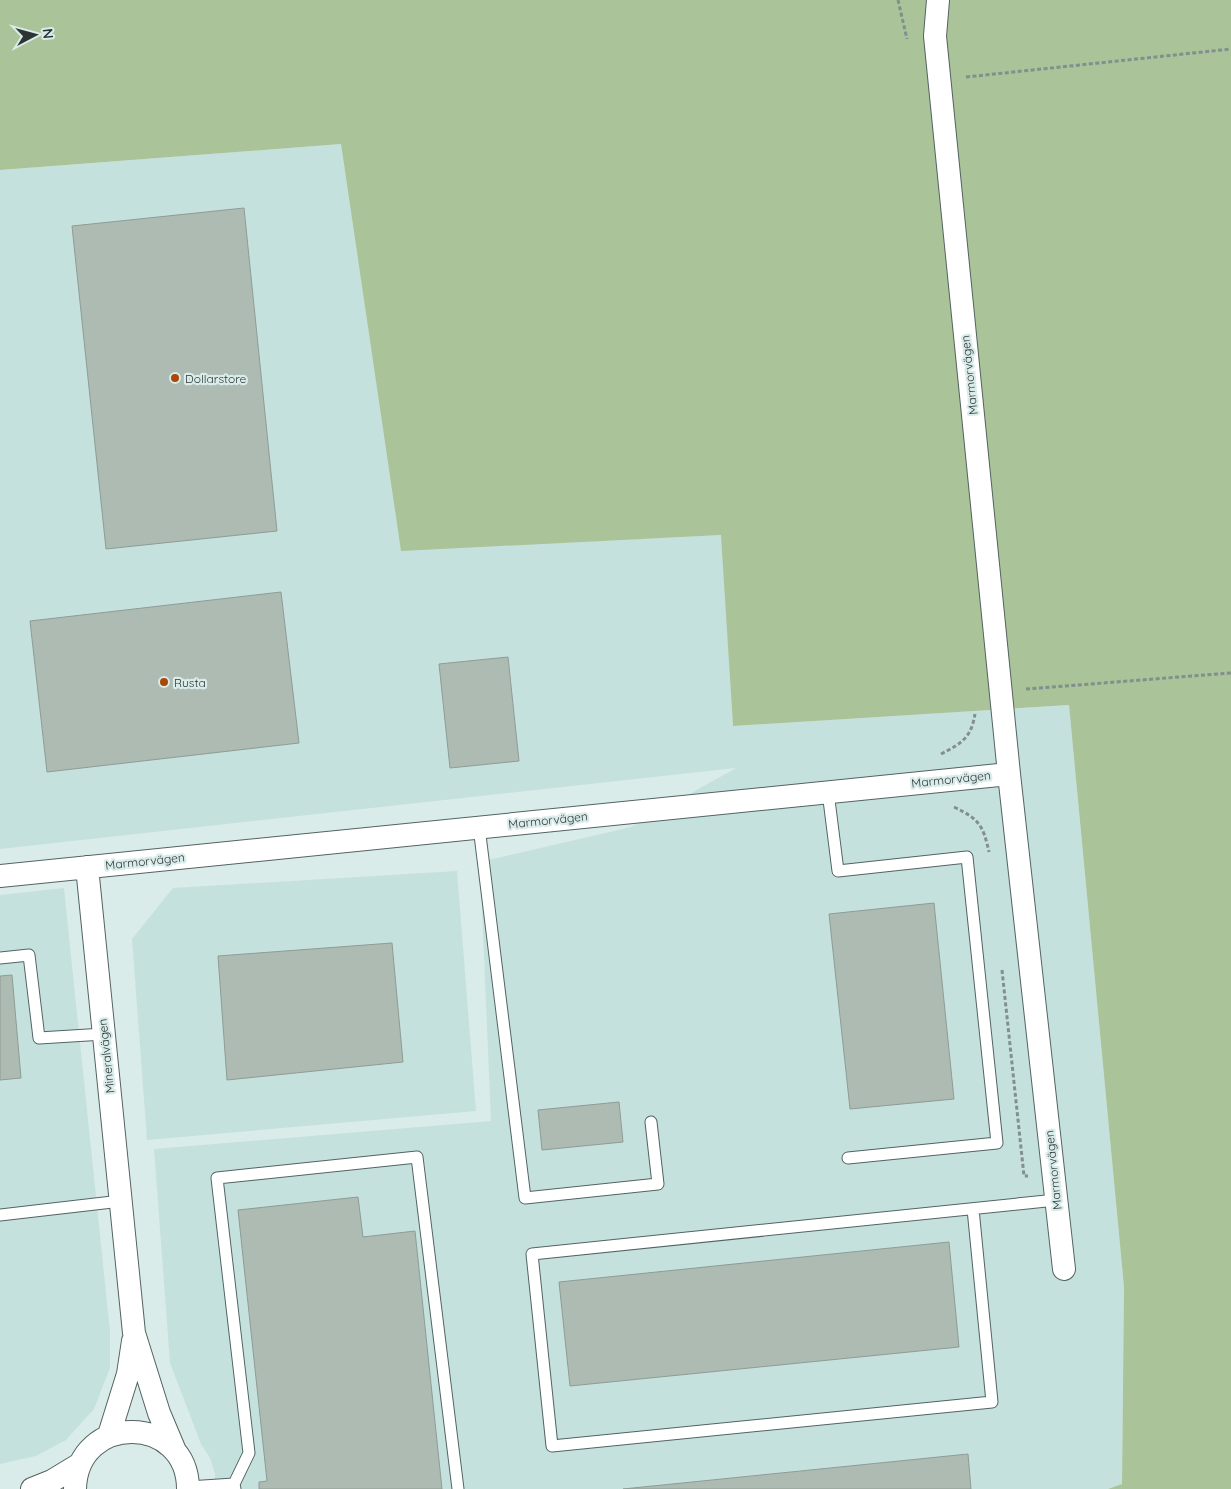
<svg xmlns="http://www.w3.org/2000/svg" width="1231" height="1489" viewBox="0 0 1231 1489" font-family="Quicksand,sans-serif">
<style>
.built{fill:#c5e1de}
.green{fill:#aac398}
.building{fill:#adbbb3;stroke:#8e9c94}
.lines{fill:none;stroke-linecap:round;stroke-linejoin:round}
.service-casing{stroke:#536362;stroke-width:13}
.minor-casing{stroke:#536362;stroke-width:24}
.path{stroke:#828f8e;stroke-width:3;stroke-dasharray:4 2.5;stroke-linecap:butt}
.service{stroke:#fff;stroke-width:11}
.minor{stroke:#fff;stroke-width:22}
.poi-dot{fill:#aa4805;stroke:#d9ecea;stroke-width:2}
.labels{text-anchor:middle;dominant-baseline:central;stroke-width:4.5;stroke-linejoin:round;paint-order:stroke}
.street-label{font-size:12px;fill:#2d3434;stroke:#d9ecea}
.poi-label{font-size:12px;fill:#2d3434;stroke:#d9ecea;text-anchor:start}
</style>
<rect width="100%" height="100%" fill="#d9ecea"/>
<!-- built -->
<path class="built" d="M341 144 401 550 722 535 733 726 1069 705 1124 1287 1122 1484 1108 1489H215V1474L210 1458 201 1444 170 1363 154 1149 491 1121 480 862 631 827 736 768 0 849V170Z
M457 871 476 1111 147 1140 132 939 173 888Z
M64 888 110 1331V1368L94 1409 66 1440 36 1456 0 1464V895Z"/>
<!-- green -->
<path class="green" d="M0 0H1231V1489H1108L1122 1484 1124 1287 1069 705 733 726 721 535 401 551 341 144 0 170Z"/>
<!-- building -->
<path class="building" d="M244 208 277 531 106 549 72 226Z
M281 592 299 743 47 772 30 621Z
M508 657 519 761 450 768 439 664Z
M934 903 954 1099 850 1109 829 914Z
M392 943 403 1062 227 1080 218 956Z
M12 975 21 1078 0 1080V976Z
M619 1102 623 1142 542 1150 538 1110Z
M358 1197 363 1237 415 1231 442 1489H259V1482L267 1481 238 1210Z
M949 1242 959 1347 570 1386 559 1282Z
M968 1454 971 1489H623Z"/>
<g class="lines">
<!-- service casing -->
<g class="service-casing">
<path id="service" d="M828 792 838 871 967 857 997 1143 848 1158
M479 827 525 1198 658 1184 651 1122
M0 958 29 955 39 1038 104 1034
M973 1209 992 1402 552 1446 532 1254 1056 1200
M0 1215 121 1201
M188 1487 234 1484
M235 1489 234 1484 249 1453 217 1178 417 1157 458 1489"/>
</g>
<!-- minor casing -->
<g class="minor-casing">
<path id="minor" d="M938 0 935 36 1009 774 1064 1269
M87 867 134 1333 159 1413 175 1451
M0 876 1009 774
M109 1435 128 1374 133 1341
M32 1489 52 1481 80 1464
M75 1489C77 1412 188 1414 188 1489"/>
</g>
<!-- path -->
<path class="path" d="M898 0 907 39
M966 77 1231 49
M1026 689 1231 673
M941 754C962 743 971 738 975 714
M954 807C979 819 983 825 989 852
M1002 970 1024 1176H1028"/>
<!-- service -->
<use href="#service" class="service"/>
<!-- minor -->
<use href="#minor" class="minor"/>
</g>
<!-- markers -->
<g class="poi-dot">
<circle cx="175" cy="378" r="5"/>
<circle cx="164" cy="682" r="5"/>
</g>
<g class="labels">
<!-- street labels -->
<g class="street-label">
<text transform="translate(969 375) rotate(-96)">Marmorvägen</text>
<text transform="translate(951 779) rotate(-6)">Marmorvägen</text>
<text transform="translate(548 820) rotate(-6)">Marmorvägen</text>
<text transform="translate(145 861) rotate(-6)">Marmorvägen</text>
<text transform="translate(106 1056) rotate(-96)">Mineralvägen</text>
<text transform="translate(1053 1170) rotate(-96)">Marmorvägen</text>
</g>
<!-- poi labels -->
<g class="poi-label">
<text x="185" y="378">Dollarstore</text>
<text x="174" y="682">Rusta</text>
</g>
</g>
<!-- north arrow -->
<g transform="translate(35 35) rotate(84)" stroke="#d9ecea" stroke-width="4" paint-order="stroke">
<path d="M0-4L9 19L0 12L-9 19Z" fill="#2d3434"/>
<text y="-8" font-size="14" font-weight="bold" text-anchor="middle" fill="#2d3434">N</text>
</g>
</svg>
